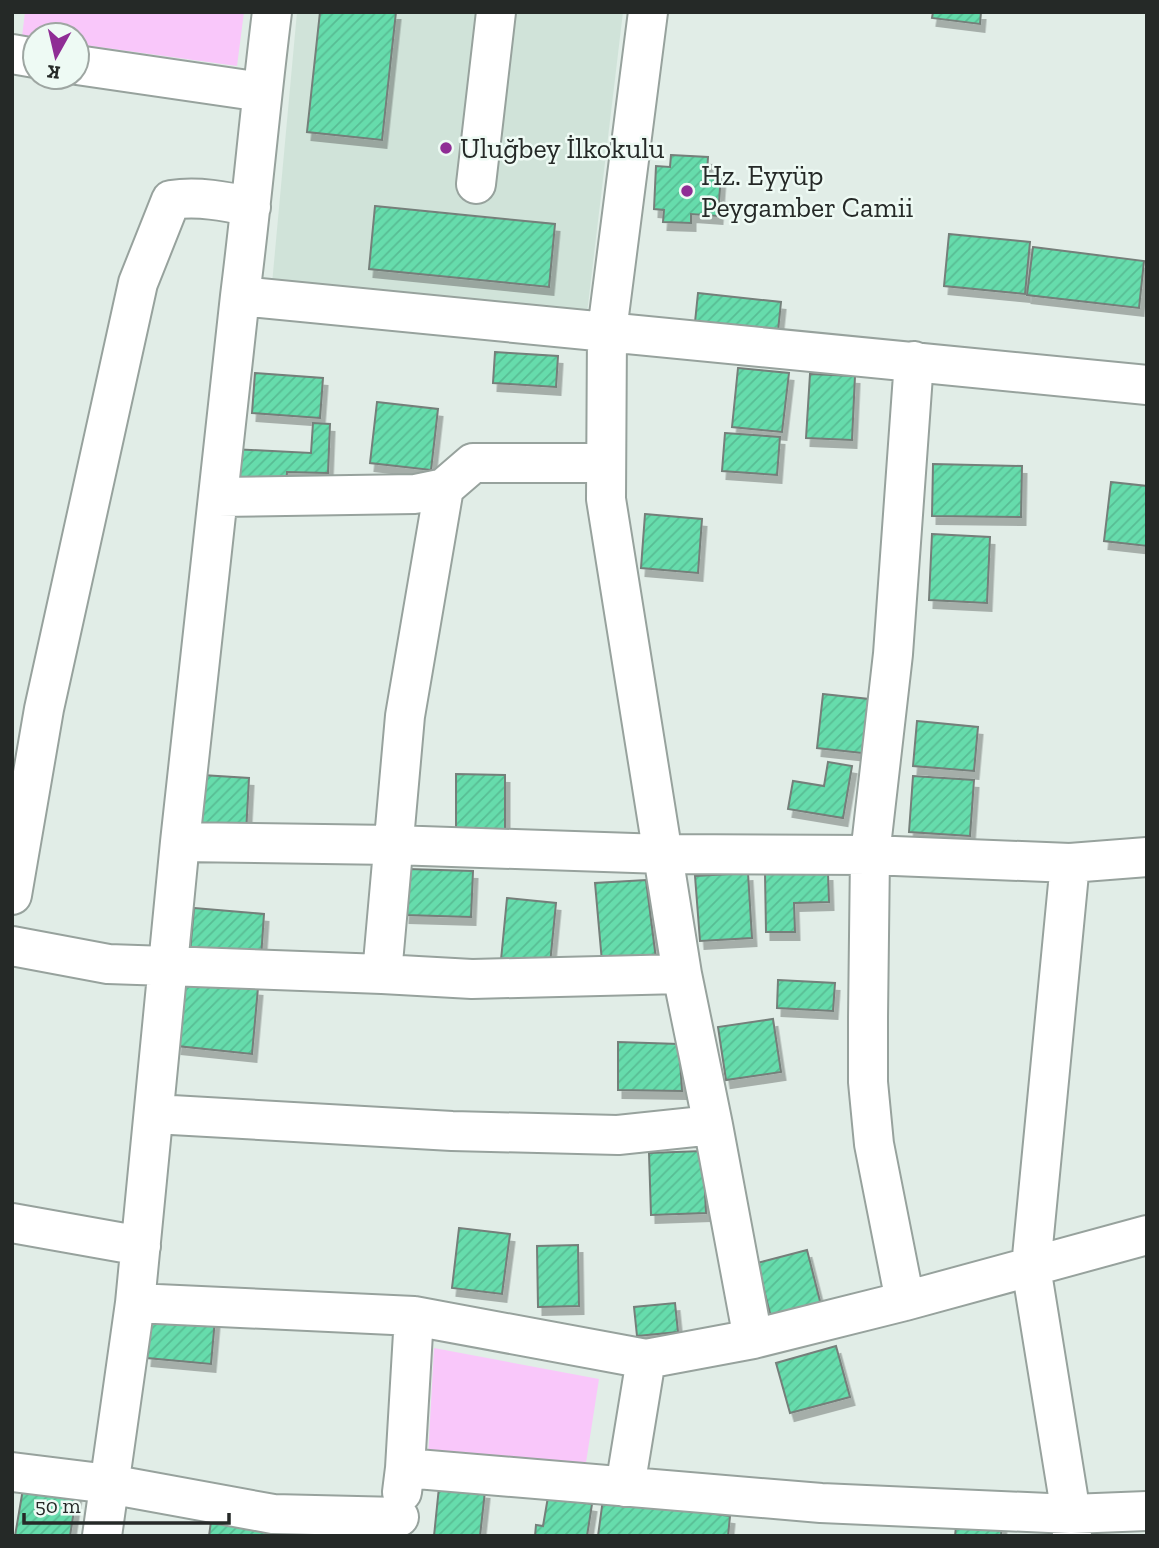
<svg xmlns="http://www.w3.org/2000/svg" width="1159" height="1548" viewBox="0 0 1159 1548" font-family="'Zilla Slab',serif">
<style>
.built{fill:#d0e3d9}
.green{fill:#f9c7fa}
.building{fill:url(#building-hatch);stroke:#757f7a;stroke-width:2;filter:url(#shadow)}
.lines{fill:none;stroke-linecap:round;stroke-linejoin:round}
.minor-casing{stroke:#97a29d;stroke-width:42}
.minor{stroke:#fff;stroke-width:38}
.poi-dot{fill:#8f2d95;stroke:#eefaf4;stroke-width:2.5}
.labels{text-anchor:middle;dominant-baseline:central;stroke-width:5;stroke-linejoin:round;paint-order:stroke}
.poi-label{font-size:28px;fill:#252927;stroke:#eefaf4;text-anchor:start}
</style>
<defs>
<pattern id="building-hatch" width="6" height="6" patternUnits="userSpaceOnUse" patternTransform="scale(1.75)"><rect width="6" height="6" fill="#66dcac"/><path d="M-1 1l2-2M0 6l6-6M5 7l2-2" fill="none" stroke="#58bd94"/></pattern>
<filter id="shadow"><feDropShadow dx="4.5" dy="8" stdDeviation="0" flood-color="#0004"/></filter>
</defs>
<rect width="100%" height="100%" fill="#e1ede7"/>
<!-- built -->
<path class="built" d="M297 12H623L587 313 272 284Z"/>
<!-- green -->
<path class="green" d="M25 12H244L237 66 77 44V35H35V39L22 37Z
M434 1348 599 1379 585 1469 428 1458Z"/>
<!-- building -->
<path class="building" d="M320 12H396L382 140 307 132Z
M933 12H981L980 24 932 18Z
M671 155 708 157 707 173 721 174 718 216 691 214V223L663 222 664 210 654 209 656 166 670 167Z
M375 206 555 224 549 287 369 269Z
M949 234 1030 242 1025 294 944 286Z
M1033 247 1144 261 1139 308 1027 295Z
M698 293 781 302 778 331 695 322Z
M495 352 558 356 556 387 493 383Z
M738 368 789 373 782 432 732 427Z
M255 373 323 378 320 418 252 413Z
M810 374 855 376 852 440 806 438Z
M377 402 438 409 431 470 370 463Z
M313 423 330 424 328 473 287 472 286 485 230 482 232 449 311 453Z
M725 433 780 437 777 475 722 471Z
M933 464 1022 466 1021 517 932 516Z
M1111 482 1147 486V546L1104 541Z
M645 514 702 519 698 573 641 568Z
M932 534 990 537 987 603 929 600Z
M823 694 878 700 871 754 817 748Z
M917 721 978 727 974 771 913 766Z
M828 762 852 766 843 818 788 809 793 781 824 786Z
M456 774 505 775V834H456Z
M202 775 249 778 246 833 200 831Z
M913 776 974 780 970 836 909 832Z
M407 869 473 871 471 917 405 915Z
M748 873 752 938 700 941 695 876Z
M765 873H828L829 902 794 903 795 932H766Z
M646 880 656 959 602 962 595 883Z
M507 898 556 903 550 964 501 960Z
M194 908 264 914 261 958 190 952Z
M778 980 835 983 833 1011 777 1008Z
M183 981 258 988 252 1054 177 1046Z
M773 1019 781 1072 726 1080 718 1027Z
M618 1042 679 1044 682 1091 618 1090Z
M703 1151 706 1213 651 1215 649 1153Z
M459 1228 510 1234 502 1294 452 1288Z
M578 1245 579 1306 538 1307 537 1246Z
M807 1250 822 1309 772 1321 757 1263Z
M675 1303 678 1332 637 1336 634 1307Z
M151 1313 215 1319 211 1364 147 1358Z
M836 1346 850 1397 790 1413 776 1363Z
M24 1483 77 1491 70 1536H15Z
M439 1487 485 1491 480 1536H434Z
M548 1497 592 1504 587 1536H535L536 1525 543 1526Z
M603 1499 730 1516 728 1536H598Z
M212 1514 328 1529 327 1536H209Z
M957 1517 1002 1521 1001 1536H955Z"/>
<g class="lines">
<!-- minor casing -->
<g class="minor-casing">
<path id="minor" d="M648 12 607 331 606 499 682 974 713 1125 753 1339
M12 54 35 58
M77 65 262 92
M476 184 496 12
M240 296 1147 385
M218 497 415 494 444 488 473 463H606
M180 842 393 845 663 854 870 855 1070 863 1147 857
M1070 863 1031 1267 1071 1514 1072 1536
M12 895 44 709 138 283 171 200C198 196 225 201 251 207
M12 946 108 964 167 966 382 974 472 979 682 974
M382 974 405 716 444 488
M154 1114 452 1131 618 1135 713 1125
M12 1223 141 1246
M905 1301 874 1144 868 1082V1017L870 855 893 654 914 361
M135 1303 414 1316 646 1359 753 1339 905 1301 1147 1235
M405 1468 821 1503 1071 1514 1147 1511
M12 1472 109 1484 273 1514 399 1517
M625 1487 646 1359
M402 1492 405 1468 414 1316
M102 1536 135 1303 180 842 240 296C252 202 260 107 272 12"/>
</g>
<!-- minor -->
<use href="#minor" class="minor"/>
</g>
<!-- markers -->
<g class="poi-dot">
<circle cx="446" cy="148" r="7"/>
<circle cx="687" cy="191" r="7"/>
</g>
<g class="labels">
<!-- poi labels -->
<g class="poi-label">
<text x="460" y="148">Uluğbey İlkokulu</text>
<text x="701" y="175">Hz. Eyyüp<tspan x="701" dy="32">Peygamber Camii</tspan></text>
</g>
</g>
<!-- border -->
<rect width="1159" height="1548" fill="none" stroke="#252927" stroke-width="28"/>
<!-- north arrow -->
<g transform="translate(56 56) rotate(188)"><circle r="33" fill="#eefaf4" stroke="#9ea6a2" stroke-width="2"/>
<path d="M0-5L12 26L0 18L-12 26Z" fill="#8f2d95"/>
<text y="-10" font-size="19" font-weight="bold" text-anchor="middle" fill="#252927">K</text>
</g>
<!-- scale -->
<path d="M24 1513v10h205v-10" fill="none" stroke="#252927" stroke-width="3.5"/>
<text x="35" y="1513" font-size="21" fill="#252927" stroke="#eefaf4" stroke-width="5" paint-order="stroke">50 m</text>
</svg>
